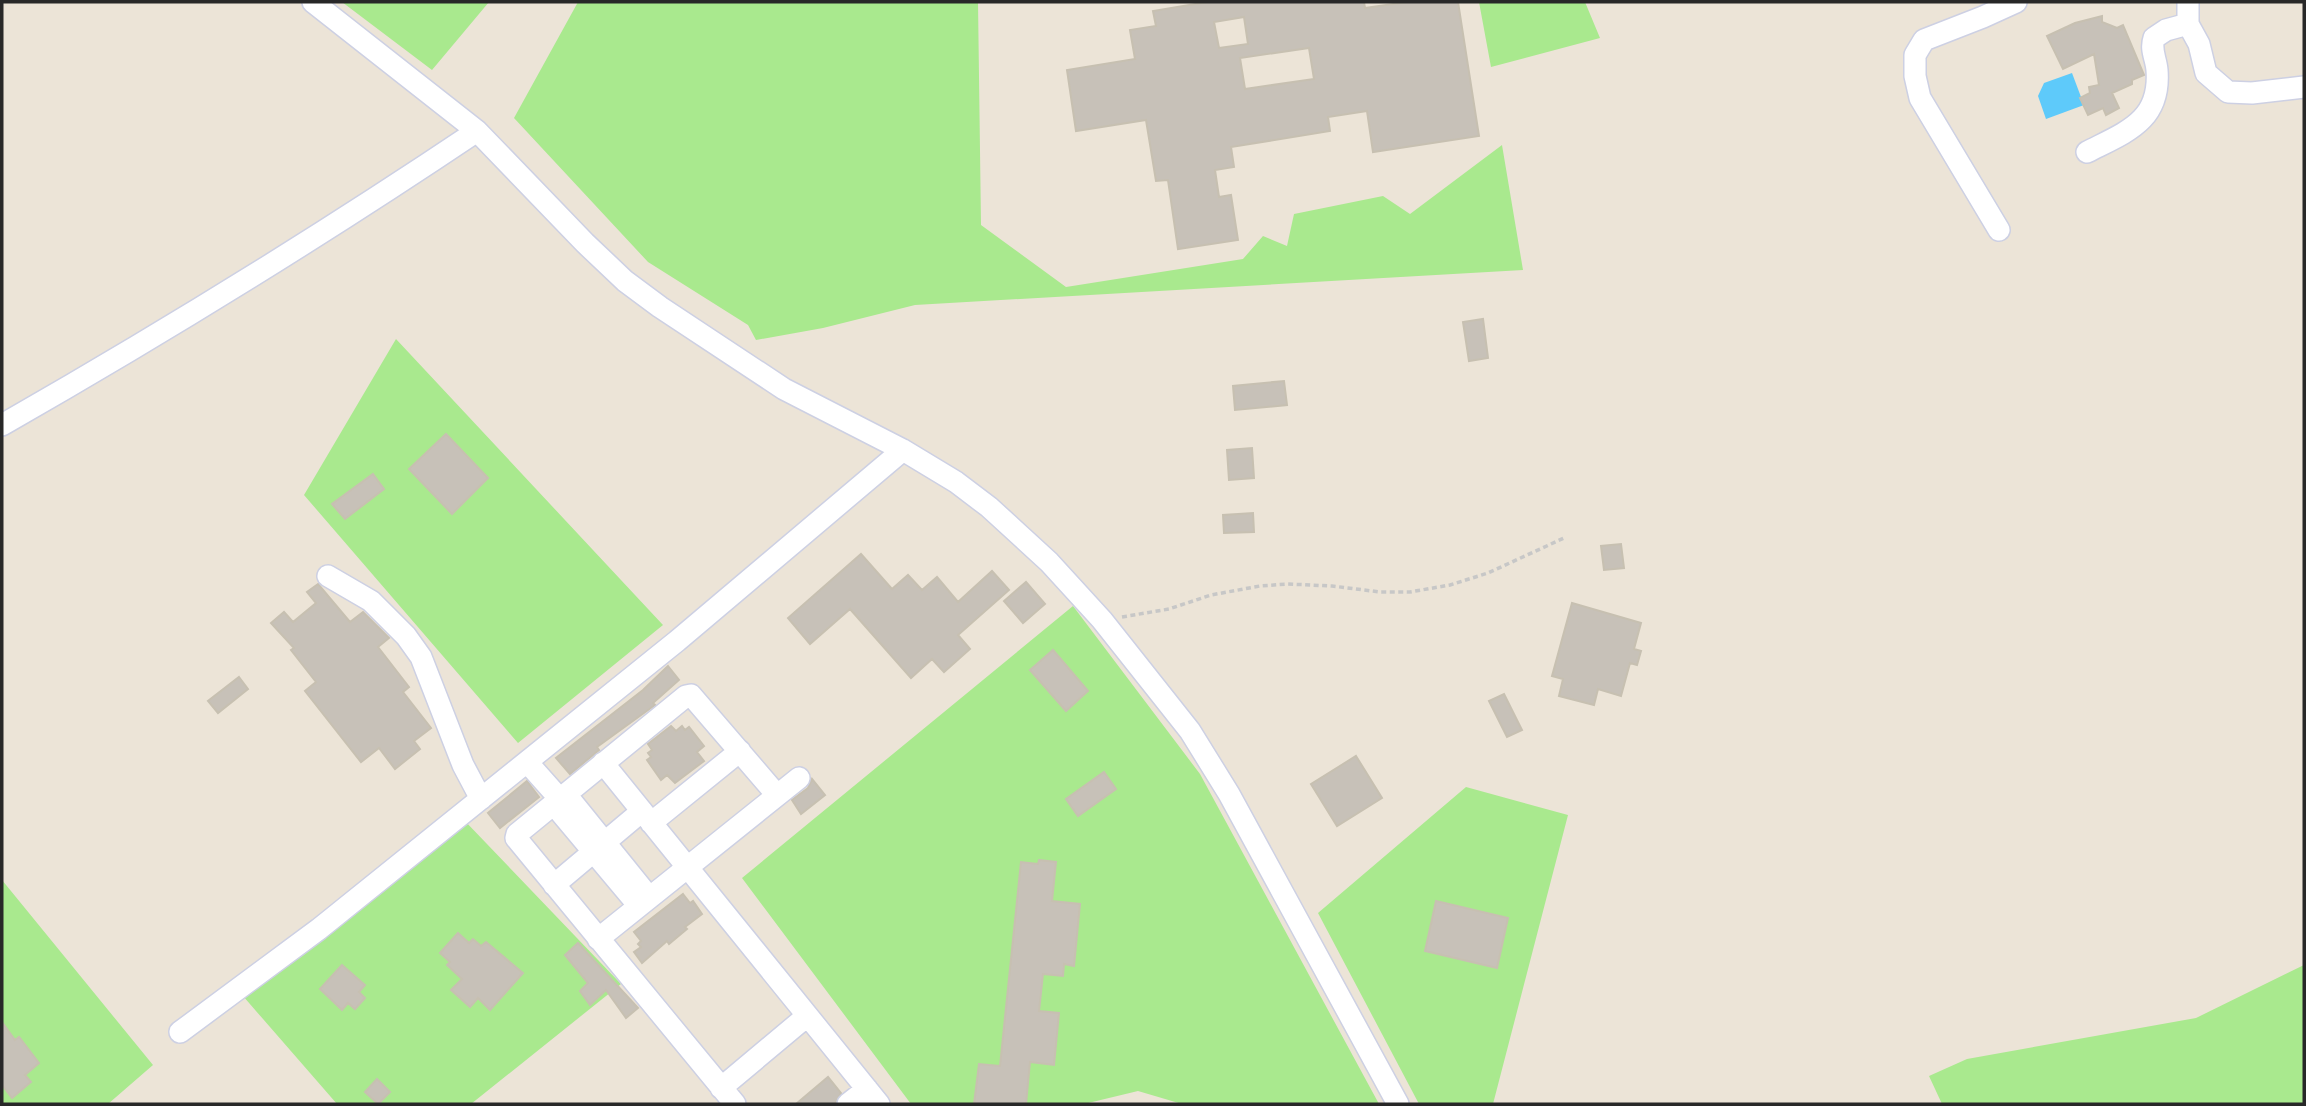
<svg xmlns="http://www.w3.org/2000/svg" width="2306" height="1106" viewBox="0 0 2306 1106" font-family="'Varela Round',sans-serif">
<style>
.green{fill:#a9e98e}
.water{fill:#5ecafa}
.building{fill:#c7c1b8;stroke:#c7c0b1;stroke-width:2;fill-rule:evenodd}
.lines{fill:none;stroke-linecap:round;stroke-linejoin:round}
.street-casing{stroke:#cdd0e3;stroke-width:24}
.path{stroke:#c7c7c7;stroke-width:3.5;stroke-dasharray:5 3.5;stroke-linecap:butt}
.street{stroke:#fff;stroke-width:21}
</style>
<rect width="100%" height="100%" fill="#ece4d7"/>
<!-- green -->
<path class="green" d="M342 2H489L432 70Z
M578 2H978L981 225 1066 287 1243 259 1263 236 1287 246 1294 214 1383 196 1410 214 1502 145 1523 270 915 305 823 328 756 340 748 325 648 262 514 118Z
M1479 2H1585L1600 38 1491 67Z
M396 339 663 625 518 743 304 495Z
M1073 606 1200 774 1379 1104H1182L1138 1091 1084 1104H911L742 878Z
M1466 787 1568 815 1493 1104H1419L1318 913Z
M463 819 621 984 471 1104H337L243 996Z
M2 880 153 1065 108 1104H2Z
M2304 965V1104H1942L1929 1076 1967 1059 2196 1018Z"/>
<!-- water -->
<path class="water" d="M2072 73 2084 105 2046 119 2038 96 2044 83Z"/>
<!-- building -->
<path class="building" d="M1207 2H1364L1365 8 1407 2H1458L1479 136 1373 152 1367 111 1328 117 1330 131 1231 147 1234 167 1215 170 1219 197 1231 195 1238 240 1178 249 1168 180 1156 181 1146 120 1076 131 1067 70 1135 59 1130 30 1156 26 1153 11ZM1244 17 1248 44 1219 48 1214 22ZM1309 48 1314 79 1245 89 1240 58Z
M2102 16V22L2117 28 2123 25 2144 75 2132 80V84L2112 93 2119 108 2106 115 2103 108 2088 115 2080 98 2090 93 2089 87 2099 85 2094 54 2063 69 2047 36 2075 23Z
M1483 319 1488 358 1469 361 1463 322Z
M1284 381 1287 405 1235 410 1233 386Z
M446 434 488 478 452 514 409 469Z
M1252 448 1254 478 1229 480 1227 450Z
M373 474 384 489 345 519 332 504Z
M1253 513 1254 532 1224 533 1223 515Z
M1621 544 1624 568 1604 570 1601 546Z
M861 554 892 589 908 575 922 590 937 577 958 602 992 571 1009 590 958 635 970 649 944 672 932 659 911 678 850 609 810 644 788 618Z
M1026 582 1045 604 1023 623 1004 601Z
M318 584 350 622 363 612 389 638 378 647 409 687 403 692 431 728 414 741 420 749 395 769 379 748 361 762 305 691 316 682 291 650 294 648 271 623 284 612 293 622 316 603 307 592Z
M1572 603 1641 623 1634 649 1641 651 1637 665 1630 663 1621 696 1598 689 1594 705 1559 696 1563 679 1552 676Z
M1053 650 1088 691 1066 711 1030 670Z
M668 666 679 680 653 703 655 705 597 747 599 750 570 774 556 758 643 690Z
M239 677 248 689 218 713 208 701Z
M1504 694 1522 730 1507 737 1489 701Z
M671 726 676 731 682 726 685 730 689 727 704 746 697 752 704 761 675 783 667 775 661 780 647 760 651 757 648 753 652 750 648 744Z
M1356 756 1382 798 1337 826 1311 784Z
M1104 772 1116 789 1078 816 1066 799Z
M812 779 825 795 801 814 792 800 808 788Z
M527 781 539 797 500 828 488 813Z
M1039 860 1056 862 1052 901 1080 904 1074 966 1064 964 1063 976 1043 974 1039 1011 1059 1013 1054 1065 1030 1062 1026 1104H974L979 1064 1000 1066 1021 862 1038 864Z
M683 894 690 903 693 901 702 914 685 927 687 929 669 944 667 941 642 963 634 952 641 947 638 944 641 941 634 932Z
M1436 901 1508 918 1497 968 1425 951Z
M458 933 469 943 473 939 481 946 486 942 523 973 490 1010 478 998 470 1007 451 990 462 979 447 965 450 962 440 953Z
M578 943 638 1008 626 1018 606 990 590 1005 580 991 588 983 565 955Z
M342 965 365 985 359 992 365 998 355 1009 348 1003 342 1010 320 989Z
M2 1022 15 1040 19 1037 39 1063 25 1075 31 1082 12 1098 2 1085Z
M828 1077 841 1093 835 1104H796Z
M377 1079 390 1092 378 1104 365 1092Z"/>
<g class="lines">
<!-- street casing -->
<g class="street-casing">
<path id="street" d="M313 2 477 131 585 243 625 281 660 307 784 389 903 450 956 482 989 507 1049 562 1102 620 1190 731 1229 794 1398 1104
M2188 2V24L2199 44 2206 73 2228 92 2252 93 2304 87
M2087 152C2126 132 2161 121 2157 70 2156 58 2150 50 2154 38L2166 30 2188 24
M1999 230 1920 98 1915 76V55L1924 40 1983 17 2016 2
M2 425C163 333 322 235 477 131
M328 576 371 601 406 636 421 657 463 765 481 799
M527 762 559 798 573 803 649 897
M603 763 879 1104
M559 798 561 813 639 906
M651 823 740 751
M554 885 642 811
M598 939 799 778
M180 1032 319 929 677 641 903 450
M721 1088 807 1016
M735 1104 516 838 517 834 686 696 691 695 777 795
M848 1104 867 1089"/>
</g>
<!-- path -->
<path class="path" d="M1122 617 1169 609 1211 595 1260 586 1288 584 1332 586 1380 592H1410L1450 585 1488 573 1564 538"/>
<!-- street -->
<use href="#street" class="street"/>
</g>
<!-- border -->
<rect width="2306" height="1106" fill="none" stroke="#282828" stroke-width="7"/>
</svg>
